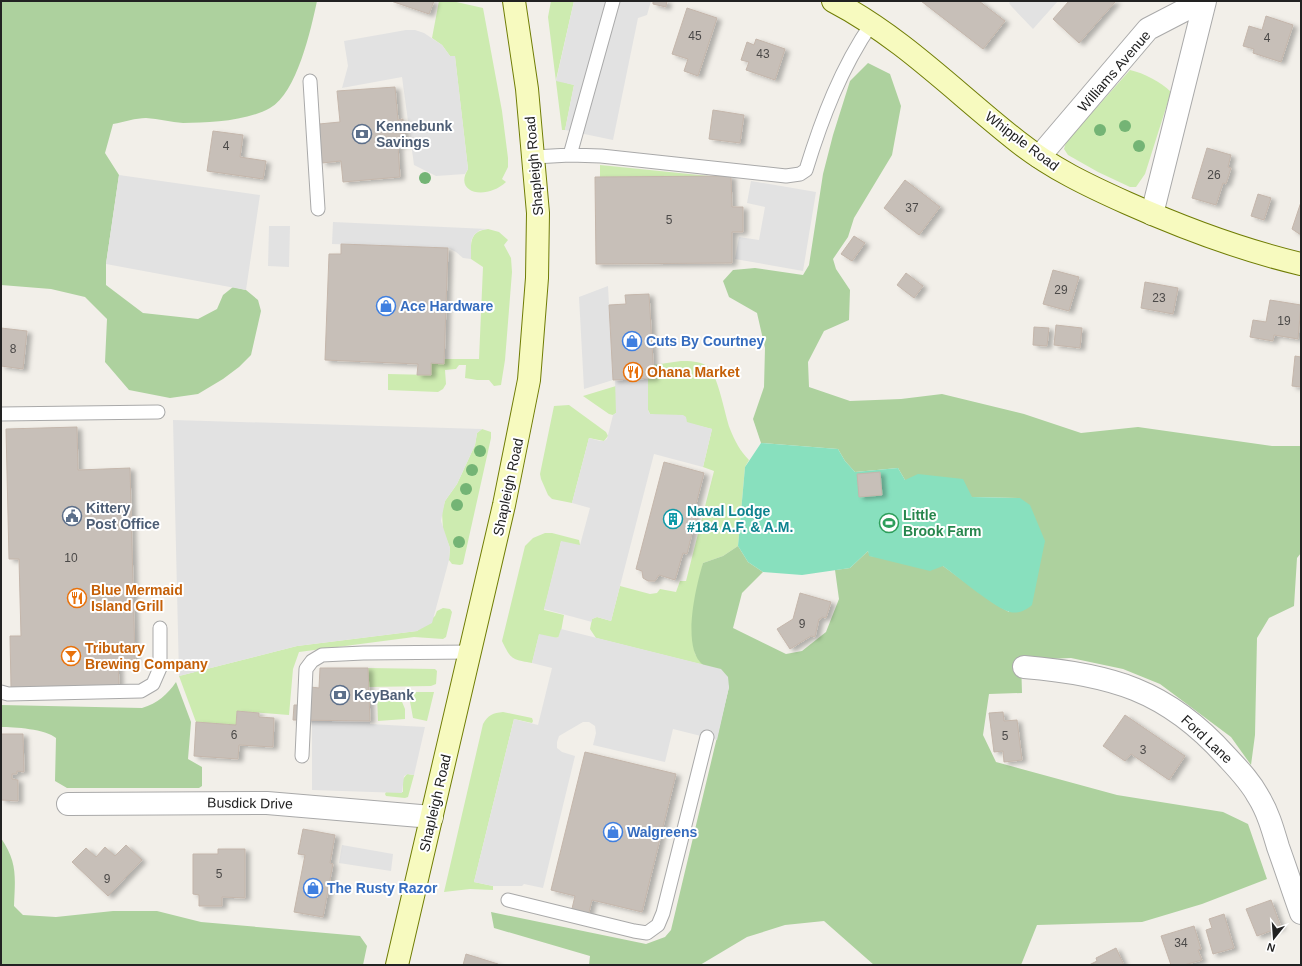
<svg xmlns="http://www.w3.org/2000/svg" width="1302" height="966" viewBox="0 0 1302 966" font-family="Arial,sans-serif">
<style>
.grass{fill:#cdebb0}
.forest{fill:#add19e}
.pitch{fill:#88e0be}
.parking{fill:#e2e2e2}
.building{fill:#c7bfb8;stroke:#c4b6ab;filter:url(#shadow)}
.lines{fill:none;stroke-linecap:round;stroke-linejoin:round}
.service-casing{stroke:#a9a9a9;stroke-width:15}
.minor-casing{stroke:#a9a9a9;stroke-width:24}
.secondary-casing{stroke:#707d05;stroke-width:24}
.service{stroke:#fff;stroke-width:13}
.minor{stroke:#fff;stroke-width:22}
.secondary{stroke:#f7fabf;stroke-width:22}
.tree{fill:#74b475}
.labels{text-anchor:middle;dominant-baseline:central;stroke-width:4;stroke-linejoin:round;paint-order:stroke}
.number-label{font-size:12px;fill:#4b4948}
.street-label{font-size:14px;fill:#222;stroke:#fff}
.service-label{font-size:14px;font-weight:bold;fill:#4e5e75;stroke:#fff;text-anchor:start}
.shop-label{font-size:14px;font-weight:bold;fill:#366cbe;stroke:#fff;text-anchor:start}
.food-label{font-size:14px;font-weight:bold;fill:#c56008;stroke:#fff;text-anchor:start}
.culture-label{font-size:14px;font-weight:bold;fill:#0d838f;stroke:#fff;text-anchor:start}
.leisure-label{font-size:14px;font-weight:bold;fill:#27864d;stroke:#fff;text-anchor:start}
</style>
<defs>
<filter id="shadow"><feDropShadow dx="4.5" dy="2.5" stdDeviation="2" flood-color="#0004"/></filter>
</defs>
<rect width="100%" height="100%" fill="#f2efe9"/>
<!-- grass -->
<path class="grass" d="M439 1H452L483 8 502 111 508 158V167L502 179 506 182C487 200 453 194 468 169L455 57 450 56 442 45 432 38Z
M551 1H574L556 80 574 85 565 130H562L548 17Z
M1130 70C1144 73 1161 82 1171 92L1145 174 1136 187H1130L1098 172 1068 155 1064 149 1066 142Z
M600 165 719 177H600Z
M488 229 499 232 508 240 504 245 511 258 512 272 505 360 501 385 494 386 489 380H477L465 378 466 365H459L456 369 445 370 446 384 443 389 438 392 388 390V374L431 375V363L444 364V359H479L483 267 471 259C471 243 469 231 488 229Z
M681 361C690 361 699 361 707 366 718 373 725 416 730 429 735 441 740 451 749 460L745 467 738 546 723 556 703 563 692 619 695 654 704 665 596 638 590 629 592 619 597 617 611 621 620 586 650 594 657 593 660 589 676 592 680 581H686L714 471 703 467 712 429 654 415 650 414 648 410V378L653 365Z
M616 386V413L613 415 609 414 583 396Z
M569 405 606 432 608 436 604 441 589 438 572 503 552 499 548 495 541 479 540 474 554 406Z
M482 429 491 432V438L463 564 460 565 452 564 449 560 450 548 443 530 442 512 445 501 457 484 475 445 477 433Z
M545 533H552L579 540 580 545 578 546 561 542 544 610 564 615 560 637 555 638 539 635 532 663C512 659 511 660 502 641L525 546 533 538Z
M443 608 450 609 452 612 446 637 443 639 414 637 299 652 293 669 289 715 237 711 236 725 196 722 179 676 297 646 417 631 435 616 437 611Z
M368 668 435 669 437 671 436 684 431 686 368 687Z
M413 692H434L427 721 413 718 409 696Z
M377 695 400 697 405 709V719L378 721Z
M503 712 532 718 533 721 532 723 514 719 474 882 493 886V890L470 889 444 892 483 724C488 715 493 713 503 712Z
M407 774 414 775 408 797 405 798 386 796 385 794 386 792H403V779Z"/>
<!-- forest -->
<path class="forest" d="M1 1H317C311 29 297 93 270 108 247 121 209 123 183 123 171 122 159 119 146 118 136 118 124 122 113 124L105 153 119 175 106 264V285L143 313 198 319 217 309 223 295 233 287 246 290 258 300 261 311 251 355 239 367 223 379 198 394 170 398 129 390 105 362 107 319 85 297 51 289 1 285Z
M868 63 890 74 901 106 892 155 854 218 848 237 833 259 836 269 850 290 849 320 824 331 808 362 809 387 850 401 901 399 942 394 1024 414 1081 433 1138 427 1272 446H1301V553L1297 558 1294 606 1269 618 1257 638 1255 735 1251 765 1231 737 1160 684 1123 669 1071 658 1021 660 1022 693 989 694 983 735 996 762 1117 795 1223 812 1248 824 1267 879 1202 904 1142 922 1037 925 1021 965H874L824 921 785 925 747 937 700 965H589L590 956 494 928 491 912 646 944 665 937 671 930 729 687 721 670C716 668 707 668 703 665 681 648 696 586 703 563L723 556 738 546 748 562 763 572 742 593 733 628 786 654 802 651 826 632 839 599 835 570 850 568 868 551 870 556 943 566 995 604 1009 612 1020 498 972 497 905 480 898 468 855 472 845 461 838 449 761 443 753 419 764 387 765 348 757 313 729 297 723 281 733 270 755 268 803 275 809 265 823 174 833 135 850 81Z
M176 682 191 722 188 759 202 767V786L199 788H67L55 781 56 738C46 729 14 727 1 727V705L142 708C158 703 167 695 176 682Z
M1 838C18 863 15 878 14 906L23 915 56 917 113 911H157L201 922 360 936 367 946 363 965H1Z"/>
<!-- pitch -->
<path class="pitch" d="M761 443 838 449 845 461 855 472 898 468 905 480 918 474 963 479 972 497 1020 498 1030 505 1045 541 1032 605C1026 610 1019 614 1010 612 996 609 957 576 943 566L930 571 869 556 868 551 850 568 802 575 763 572 748 562 738 546 745 467Z"/>
<!-- parking -->
<path class="parking" d="M574 1H651L647 15 638 18 613 140 565 130 574 85 556 81Z
M1011 1H1058L1033 29 1012 7 1009 3Z
M406 30H415L424 33 442 45 450 56H455L468 169 465 174 436 176 414 165 402 77 342 88 348 66 344 41Z
M119 175 260 195 246 290 106 264Z
M751 181 816 192 803 271 735 259 739 237 759 240 765 207 747 203Z
M333 222 488 229 480 230 474 235 471 241V259L463 258 456 252 448 248 332 244Z
M269 226H290L289 267 268 266Z
M608 286 613 380 584 389 579 297Z
M648 378V410L650 414 683 415 686 417 687 422 712 429 703 467 654 454 611 621 597 617 592 619V622L544 609 561 541 580 545 590 508 572 503 589 438 600 441H604L607 439 613 415 616 413 615 379Z
M173 420 482 429 477 433 475 445 457 484 445 501 441 521 450 548 449 560 432 623 417 631 297 646 179 676Z
M561 629 721 669 728 677 729 687 717 740 673 729 665 762 593 745 596 733 595 726 589 722H583L559 736 557 742V748L562 752 575 756 543 888 524 884 522 886H493L474 882 514 719 538 725 552 668 532 663 539 634 558 638Z
M312 720 370 721V724L425 727 414 775 408 774 404 776 402 793 312 790Z
M342 845 393 854 391 871 339 863Z"/>
<!-- building -->
<path class="building" d="M391 1H434L429 14Z
M653 1H667L666 7 653 4Z
M921 1H979L1005 21 983 49Z
M1069 1H1116L1079 43 1053 19Z
M687 8 717 18 698 76 684 71 688 59 672 54Z
M1266 16 1293 25 1281 62 1253 53 1254 49 1243 46 1249 26 1262 30Z
M756 39 785 49 775 80 746 70 749 62 741 60 747 42 754 45Z
M395 87 398 120 403 119 405 144 398 145 400 177 343 182 341 161 322 163 319 124 340 122 337 91Z
M713 110 744 115 740 143 709 139Z
M213 131 243 135 240 157 266 161 263 179 207 171Z
M1207 148 1231 155 1228 167 1231 168 1226 184 1223 183 1216 205 1192 198Z
M731 176 732 207H743V232H732V263L596 264 595 177Z
M905 180 940 207 919 235 884 208Z
M1258 194 1271 198 1264 220 1251 216Z
M1301 202V235L1292 229Z
M854 236 865 243 852 261 841 254Z
M341 244 448 248 444 364 431 363V375H417L418 364 325 360 329 254H341Z
M1053 270 1079 277 1069 311 1043 304Z
M906 273 923 286 914 298 897 285Z
M1145 282 1178 288 1173 314 1141 308Z
M649 294 654 378 613 380 609 305 626 304 625 295Z
M1270 300 1301 305 1298 339 1274 335 1273 341 1250 337 1253 320 1266 322Z
M1056 325 1082 328 1080 348 1054 345Z
M1034 327 1049 328 1047 346 1033 345Z
M1 328 27 331 23 369 1 366Z
M1295 356 1301 357V387L1292 386Z
M77 427 78 470 130 468 135 661 118 662 119 685 11 688 10 636H21L19 559H9L6 429Z
M664 462 704 473 693 516 696 517 687 554 683 553 675 580 659 575 655 581H648L643 578 642 571 636 569Z
M880 472 882 495 859 497 857 474Z
M800 593 831 602 826 618 822 617 821 619H819L815 637 811 636 790 649 777 629 793 619Z
M320 668H368L370 721 293 720 294 705H311V687L319 688Z
M237 711 259 713V717L274 718 273 747 239 745 238 759 194 756 196 722 236 725Z
M1003 712 1004 721 1017 720 1022 760 1004 762 1003 751 994 752 989 713Z
M1125 715 1185 756 1169 780 1131 754 1125 761 1103 746Z
M1 734H23L24 772 17 771V774H12V779L18 780V801L1 800Z
M585 752 676 774 642 912 592 900 587 921 570 917 575 896 551 890Z
M303 829 335 835 330 863 333 864 323 917 294 912 305 855 298 854Z
M126 845 142 860 108 896 72 862 86 848 96 857 105 847 115 856Z
M218 849H245V898L222 897V906H199V895L193 894V854H218Z
M1271 900 1281 927 1257 936 1246 909Z
M1224 914 1234 948 1213 954 1206 930 1212 928 1209 919Z
M1194 926 1201 949 1198 950 1202 960 1184 965H1171L1161 936Z
M1116 948 1124 965H1089L1097 961 1096 958Z
M466 954 498 964V965H463Z"/>
<g class="lines">
<!-- service casing -->
<g class="service-casing">
<path id="service" d="M310 81 318 209
M570 155 613 1
M534 157 570 155 601 156 786 176 800 174 806 170C822 118 841 68 872 23
M1 414 158 412
M1 692 8 694 141 691 153 684 160 668V628
M302 756 306 669 312 661 322 655 363 653 471 652
M508 900 634 931 647 933 658 925 663 913 707 737"/>
</g>
<!-- minor casing -->
<g class="minor-casing">
<path id="minor" d="M1039 157 1148 29 1202 1
M1152 214 1205 1
M1024 667C1110 674 1167 690 1226 756 1238 769 1250 781 1258 796 1268 812 1273 830 1278 847 1286 869 1293 891 1301 913
M68 804 267 803 432 817"/>
</g>
<!-- secondary casing -->
<g class="secondary-casing">
<path id="secondary" d="M833 1C902 37 956 93 1017 141 1051 168 1089 186 1127 203 1183 228 1242 250 1301 264
M397 965 504 505 529 380 537 278 538 213 527 89 514 1"/>
</g>
<!-- service -->
<use href="#service" class="service"/>
<!-- minor -->
<use href="#minor" class="minor"/>
<!-- secondary -->
<use href="#secondary" class="secondary"/>
</g>
<!-- trees -->
<g class="tree">
<circle cx="1125" cy="126" r="6"/>
<circle cx="1100" cy="130" r="6"/>
<circle cx="1139" cy="146" r="6"/>
<circle cx="425" cy="178" r="6"/>
<circle cx="480" cy="451" r="6"/>
<circle cx="472" cy="470" r="6"/>
<circle cx="466" cy="489" r="6"/>
<circle cx="457" cy="505" r="6"/>
<circle cx="459" cy="542" r="6"/>
</g>
<!-- icons -->
<defs>
<g id="bank-ring" transform="scale(1)"><circle r="9.5" fill="#fff" stroke="#5c6f8a" stroke-width="1.5"/><path d="M-6-4H6V4H-6ZM0-2.3a2.3 2.3 0 1 0 0 4.6a2.3 2.3 0 1 0 0-4.6Z" fill="#5c6f8a"/></g>
<g id="shop-ring" transform="scale(1)"><circle r="9.5" fill="#fff" stroke="#3f7fe0" stroke-width="1.5"/><path d="M-5-2.5h2.3a2.7 3.5 0 0 1 5.4 0H5L5.5 6h-11ZM-1.5-2.5h3a1.5 2.3 0 0 0-3 0Z" fill="#3f7fe0"/></g>
<g id="restaurant-ring" transform="scale(1)"><circle r="9.5" fill="#fff" stroke="#e8710a" stroke-width="1.5"/><path d="M-5-6h1v4h1v-4h1v4h1v-4h1v5L-1.5 .5V6h-2V.5L-5-1ZM5-6V6H3V1.5H1.5Q1.5-4 5-6Z" fill="#e8710a"/></g>
<g id="civic-ring" transform="scale(1)"><circle r="9.5" fill="#fff" stroke="#5c6f8a" stroke-width="1.5"/><path d="M-.6-6.5H3V-4.5H.6V-3L4-1V1h2V6H-6V1h2V-1L-.6-3ZM-1.2 2.5V6h2.4V2.5Z" fill="#5c6f8a"/></g>
<g id="building-ring" transform="scale(1)"><circle r="9.5" fill="#fff" stroke="#0f9aa8" stroke-width="1.5"/><path d="M-4-6H4V6H1V3H-1V6H-4ZM-2.5-4.3h1.7v1.8h-1.7ZM.8-4.3h1.7v1.8H.8ZM-2.5-1h1.7V.8h-1.7ZM.8-1h1.7V.8H.8Z" fill="#0f9aa8"/></g>
<g id="stadium-ring" transform="scale(1)"><circle r="9.5" fill="#fff" stroke="#2e9e5b" stroke-width="1.5"/><path d="M0-5a6.5 5 0 1 0 0 10a6.5 5 0 1 0 0-10ZM-3.5-1.8h7v3.6h-7Z" fill="#2e9e5b"/></g>
<g id="bar-ring" transform="scale(1)"><circle r="9.5" fill="#fff" stroke="#e8710a" stroke-width="1.5"/><path d="M-6-5H6L.8 .8V4.5H3.5V6h-7V4.5H-.8V.8Z" fill="#e8710a"/></g>
</defs>
<g fill-rule="evenodd">
<use href="#bank-ring" x="362" y="134"/>
<use href="#shop-ring" x="386" y="306"/>
<use href="#shop-ring" x="632" y="341"/>
<use href="#restaurant-ring" x="633" y="372"/>
<use href="#civic-ring" x="72" y="516"/>
<use href="#building-ring" x="673" y="519"/>
<use href="#stadium-ring" x="889" y="523"/>
<use href="#restaurant-ring" x="77" y="598"/>
<use href="#bar-ring" x="71" y="656"/>
<use href="#bank-ring" x="340" y="695"/>
<use href="#shop-ring" x="613" y="832"/>
<use href="#shop-ring" x="313" y="888"/>
</g>
<g class="labels">
<!-- number labels -->
<g class="number-label">
<text x="695" y="36">45</text>
<text x="1267" y="38">4</text>
<text x="763" y="54">43</text>
<text x="226" y="146">4</text>
<text x="1214" y="175">26</text>
<text x="912" y="208">37</text>
<text x="669" y="220">5</text>
<text x="1061" y="290">29</text>
<text x="1159" y="298">23</text>
<text x="1284" y="321">19</text>
<text x="13" y="349">8</text>
<text x="71" y="558">10</text>
<text x="802" y="624">9</text>
<text x="234" y="735">6</text>
<text x="1005" y="736">5</text>
<text x="1143" y="750">3</text>
<text x="219" y="874">5</text>
<text x="107" y="879">9</text>
<text x="1181" y="943">34</text>
</g>
<!-- street labels -->
<g class="street-label">
<text transform="translate(1114 71) rotate(-49)">Williams Avenue</text>
<text transform="translate(1022 141) rotate(37)">Whipple Road</text>
<text transform="translate(534 166) rotate(-95)">Shapleigh Road</text>
<text transform="translate(508 487) rotate(-78)">Shapleigh Road</text>
<text transform="translate(1207 739) rotate(43)">Ford Lane</text>
<text transform="translate(250 803) rotate(1)">Busdick Drive</text>
<text transform="translate(435 803) rotate(-77)">Shapleigh Road</text>
</g>
<!-- service labels -->
<g class="service-label">
<text x="376" y="126">Kennebunk<tspan x="376" dy="16">Savings</tspan></text>
<text x="86" y="508">Kittery<tspan x="86" dy="16">Post Office</tspan></text>
<text x="354" y="695">KeyBank</text>
</g>
<!-- shop labels -->
<g class="shop-label">
<text x="400" y="306">Ace Hardware</text>
<text x="646" y="341">Cuts By Courtney</text>
<text x="627" y="832">Walgreens</text>
<text x="327" y="888">The Rusty Razor</text>
</g>
<!-- food labels -->
<g class="food-label">
<text x="647" y="372">Ohana Market</text>
<text x="91" y="590">Blue Mermaid<tspan x="91" dy="16">Island Grill</tspan></text>
<text x="85" y="648">Tributary<tspan x="85" dy="16">Brewing Company</tspan></text>
</g>
<!-- culture labels -->
<g class="culture-label">
<text x="687" y="511">Naval Lodge<tspan x="687" dy="16">#184 A.F. &amp; A.M.</tspan></text>
</g>
<!-- leisure labels -->
<g class="leisure-label">
<text x="903" y="515">Little<tspan x="903" dy="16">Brook Farm</tspan></text>
</g>
</g>
<!-- border -->
<rect width="1302" height="966" fill="none" stroke="#222222" stroke-width="4"/>
<!-- north arrow -->
<g transform="translate(1274 938) rotate(197)" stroke="#ffffff" stroke-width="3" paint-order="stroke">
<path d="M0-3L7 15L0 10L-7 15Z" fill="#222222"/>
<text y="-6" font-size="11" font-weight="bold" text-anchor="middle" fill="#222222">N</text>
</g>
</svg>
